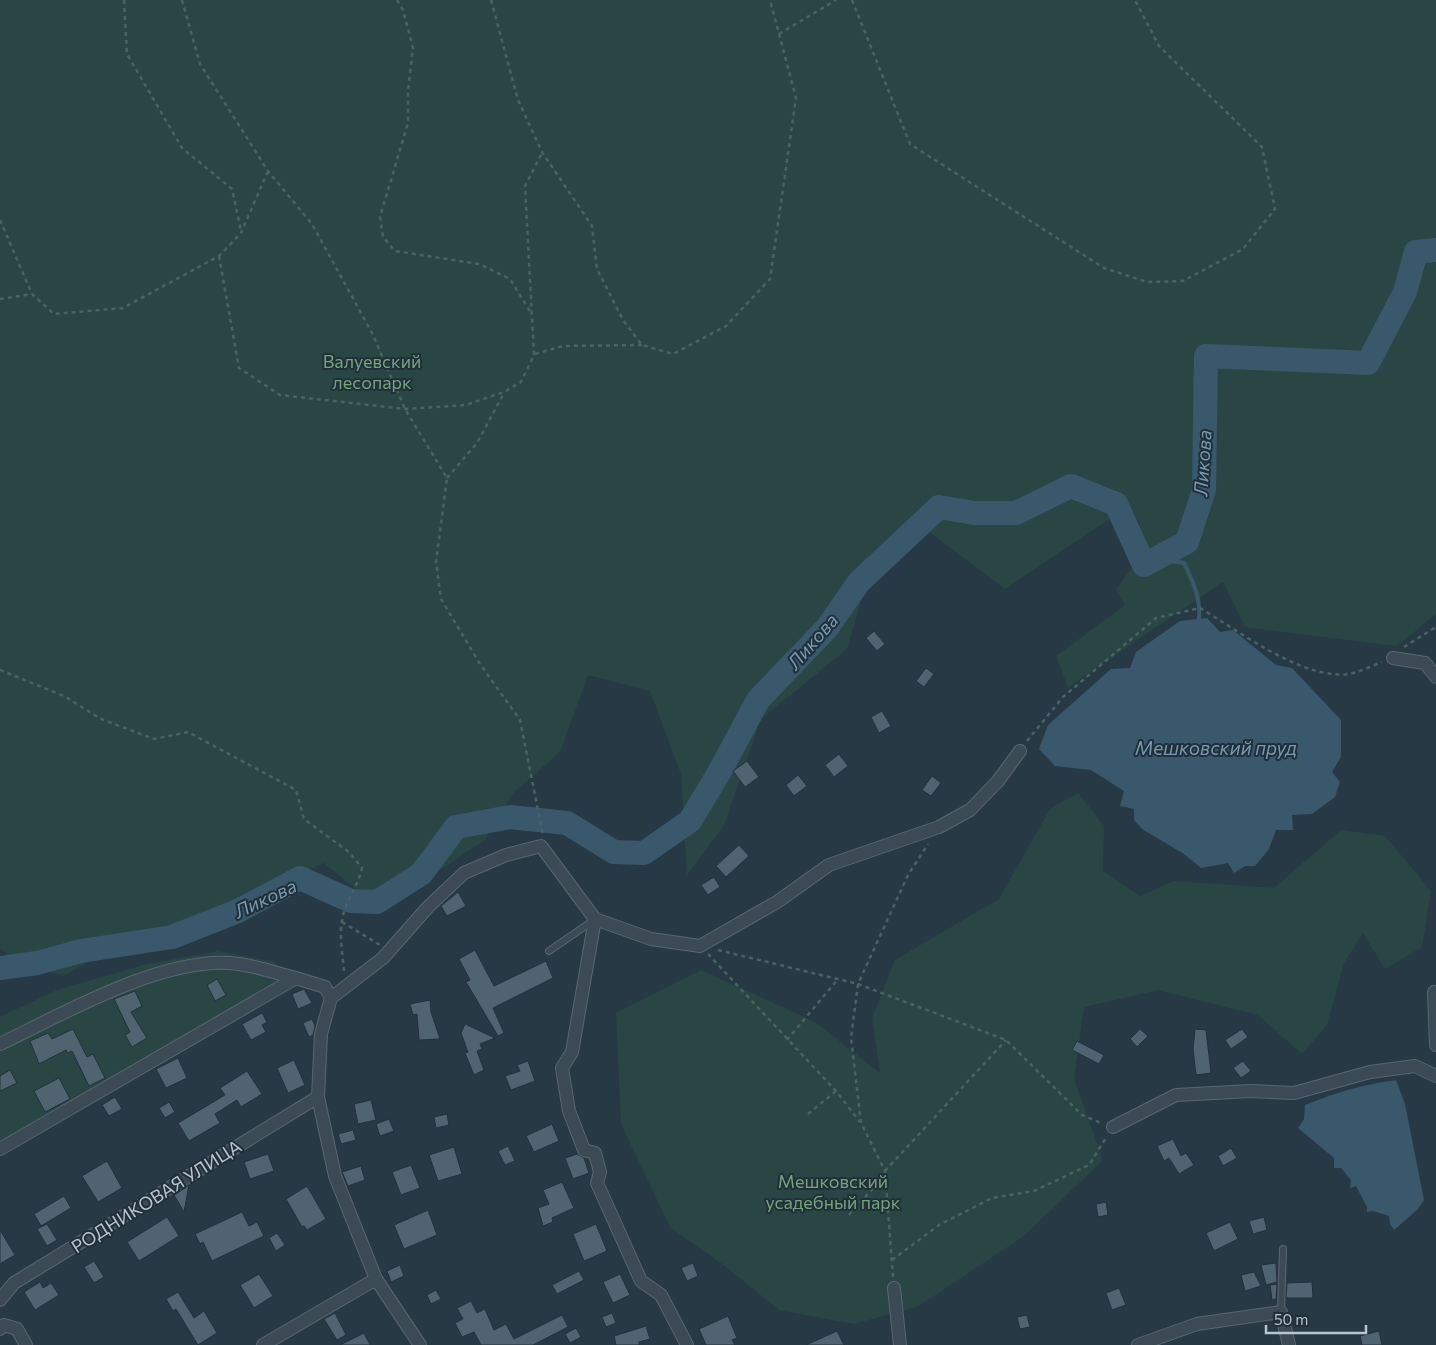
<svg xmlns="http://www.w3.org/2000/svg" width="1436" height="1345" viewBox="0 0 1436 1345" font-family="Commissioner,sans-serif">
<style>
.green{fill:#294644}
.water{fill:#3a586c}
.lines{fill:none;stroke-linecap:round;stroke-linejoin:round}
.stream{stroke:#3a586c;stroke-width:4}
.river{stroke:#3a586c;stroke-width:24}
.building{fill:#506370;stroke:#22313c}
.lane-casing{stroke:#5a6772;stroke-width:8}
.street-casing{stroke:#5a6772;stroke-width:14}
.path{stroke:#496362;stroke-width:2.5;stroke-dasharray:4 4;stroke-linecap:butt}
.lane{stroke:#3b4a54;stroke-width:6}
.street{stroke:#3b4a54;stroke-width:12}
.labels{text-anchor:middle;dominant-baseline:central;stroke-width:4;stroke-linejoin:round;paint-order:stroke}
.park-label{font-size:18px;fill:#76a479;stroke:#202f3a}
.street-label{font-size:18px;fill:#b9c4ce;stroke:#202f3a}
.water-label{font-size:19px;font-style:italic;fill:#789ab1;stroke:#202f3a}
</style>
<rect width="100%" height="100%" fill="#273945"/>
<!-- green -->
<path class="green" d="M0 0H1436V614L1397 646 1245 627 1223 582 1068 687 1056 656 1125 605 1116 590 1133 566 1130 552 1140 522 1124 509 1005 589 916 522 871 566 847 649 761 719 724 825 687 875 681 774 650 691 588 675 560 752 514 792 485 840 380 910 324 863 273 886 212 919 122 943 63 976 18 963 0 948Z
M1078 793 1104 826 1103 871 1140 896 1174 881 1274 888 1341 830 1385 836 1431 891 1422 947 1385 969 1363 933 1344 963 1327 1025 1302 1054 1258 1015 1158 990 1084 1007 1074 1079 1103 1160 1024 1236 919 1306 854 1324 779 1310 725 1266 670 1227 621 1124 616 1013 701 970 815 1022 880 1073 872 1018 895 960 999 899 1050 809Z
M218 951 275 962 281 986 0 1146V1017L57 990 143 965Z"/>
<!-- water -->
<path class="water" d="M1207 618 1220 632 1233 630 1276 665 1292 668 1341 720V757L1332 772 1340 782 1335 797 1312 814 1292 815 1293 830H1276L1269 849 1255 866H1245L1234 873 1228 863 1201 868 1184 854 1142 829 1134 820V809L1120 806 1124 791 1091 770 1055 766 1039 749 1048 725 1111 669 1130 668 1136 652 1180 621Z
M1396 1080 1405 1104 1424 1200 1418 1209 1394 1230 1390 1224 1389 1216 1373 1211 1367 1212V1207L1356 1186 1350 1188 1351 1180 1341 1168H1334V1158L1298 1128 1304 1119 1305 1105C1335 1093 1364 1084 1396 1080Z"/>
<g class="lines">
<!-- stream -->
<path class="stream" d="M1158 559 1184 563C1193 582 1201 598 1199 619"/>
<!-- river -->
<path class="river" d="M0 968 37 963 81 951 172 937 238 911 300 878 351 901 377 902 421 874 456 827 510 817 567 823 614 852 644 853 690 821 720 771 758 700 827 628 859 582 939 507 974 513H1016L1071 486 1116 504 1144 565 1187 542 1204 490 1206 356 1368 363 1405 292 1416 252 1436 250"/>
</g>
<!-- building -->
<path class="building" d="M874 631 885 644 877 651 866 638Z
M926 668 934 674 924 687 916 681Z
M882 711 891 726 879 733 871 717Z
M839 754 848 766 834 777 825 765Z
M747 761 759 777 745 787 733 771Z
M798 775 807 786 794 796 786 785Z
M932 776 941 783 931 796 922 790Z
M739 845 749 856 726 877 716 866Z
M714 877 720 887 708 895 701 885Z
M458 892 466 906 447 916 441 906Z
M475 950 494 986 546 961 553 978 493 1008 504 1033 498 1036 466 982 470 980 459 959Z
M217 979 226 995 215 1001 207 985Z
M304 989 312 1003 298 1009 292 994Z
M135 991 142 1006 131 1012 147 1038 132 1047 125 1035 130 1032 114 999Z
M430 1000 431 1012 440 1039 419 1040 417 1014 413 1015 410 1004Z
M262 1013 267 1022 262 1025 266 1032 251 1040 242 1024Z
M312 1019 315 1026 313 1035 309 1037 303 1023Z
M465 1024 495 1038 480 1044 482 1049 477 1051 484 1070 474 1075 465 1053 468 1052 461 1033Z
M73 1029 87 1057 93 1054 105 1078 89 1086 72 1051 67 1053 66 1050 39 1064 30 1041 48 1033 52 1039Z
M1140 1029 1148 1036 1137 1047 1130 1039Z
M1195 1029 1206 1030 1211 1073 1196 1075 1193 1049Z
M1242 1029 1248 1037 1231 1049 1225 1040Z
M1077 1041 1104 1055 1099 1064 1072 1050Z
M178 1058 187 1078 166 1088 156 1069Z
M294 1060 305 1085 288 1093 277 1068Z
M528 1061 535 1081 511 1090 505 1076 520 1071 517 1065Z
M1243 1061 1251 1071 1241 1078 1233 1068Z
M10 1070 17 1083 0 1091V1076Z
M247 1071 262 1094 241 1107 237 1100 215 1114 220 1123 189 1141 178 1123 225 1095 220 1088Z
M59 1078 70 1099 45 1112 34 1091Z
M115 1097 122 1109 109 1116 102 1105Z
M371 1100 376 1120 358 1124 354 1104Z
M169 1102 175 1112 165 1118 159 1108Z
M447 1114 449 1125 436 1128 434 1117Z
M389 1119 394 1131 380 1136 376 1124Z
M552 1124 559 1141 534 1152 526 1136Z
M353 1130 356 1140 341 1144 338 1134Z
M1173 1139 1181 1156 1186 1153 1194 1165 1179 1174 1169 1158 1164 1161 1157 1146Z
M508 1146 515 1161 505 1165 498 1151Z
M454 1147 462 1174 438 1181 429 1155Z
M1231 1148 1237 1158 1223 1166 1218 1156Z
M268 1154 274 1171 250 1179 244 1162Z
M577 1154 584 1158 589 1173 573 1179 565 1158Z
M107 1161 122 1188 98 1202 82 1176Z
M411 1165 420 1188 401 1195 392 1172Z
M361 1166 365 1180 348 1186 342 1172Z
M562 1182 574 1208 552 1218 553 1222 543 1226 538 1208 549 1204 543 1190Z
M189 1185 184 1212 174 1195Z
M307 1186 326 1219 307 1230 304 1226 302 1227 286 1199Z
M64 1196 71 1208 41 1226 34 1214Z
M1106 1202 1108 1215 1098 1217 1096 1204Z
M428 1210 437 1235 404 1249 394 1225Z
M242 1212 249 1226 257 1222 264 1236 212 1261 203 1242 200 1244 195 1234Z
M167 1217 179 1236 139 1261 127 1242Z
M1264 1217 1267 1230 1253 1234 1249 1221Z
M1230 1222 1238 1239 1214 1251 1206 1233Z
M47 1224 57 1240 47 1246 37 1229Z
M596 1224 607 1251 584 1261 573 1234Z
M0 1230 15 1255 0 1264Z
M277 1233 285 1245 276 1251 269 1238Z
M94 1261 104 1277 94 1283 84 1267Z
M693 1263 698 1276 687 1281 681 1268Z
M1276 1263 1277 1282 1266 1285 1261 1265Z
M400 1265 404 1276 391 1282 387 1271Z
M579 1271 584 1280 557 1294 552 1285Z
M1254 1272 1261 1286 1245 1291 1241 1275Z
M259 1274 273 1296 254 1308 240 1285Z
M620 1274 630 1295 613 1303 603 1282Z
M40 1282 43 1288 51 1283 59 1295 35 1310 24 1292Z
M1312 1282 1313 1298H1286L1287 1283Z
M1277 1284 1276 1299 1272 1300 1270 1285Z
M1119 1288 1126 1305 1112 1310 1106 1293Z
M436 1290 441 1299 431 1304 427 1295Z
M178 1292 194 1318 204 1311 217 1333 198 1345 176 1309 173 1311 166 1299Z
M471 1301 477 1313 485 1309 494 1330 506 1324 514 1339 562 1315 568 1327 533 1345H481L474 1332 462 1337 455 1323 463 1319 457 1308Z
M335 1313 346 1335 337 1340 324 1319Z
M612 1313 616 1323 606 1327 602 1317Z
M1027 1315 1030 1327 1020 1329 1017 1317Z
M728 1316 737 1338 732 1340 735 1345H706L699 1329Z
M646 1326 650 1339 639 1342V1345H616L614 1336Z
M576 1328 581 1337 570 1343 565 1334Z
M837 1331 844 1345H806Z
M1379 1331 1382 1345H1362L1360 1336Z
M364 1333 370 1345H340Z"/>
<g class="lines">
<!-- lane casing -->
<g class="lane-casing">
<path id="lane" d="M549 951 594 920
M1281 1312 1283 1249"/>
</g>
<!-- street casing -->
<g class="street-casing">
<path id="street" d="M1393 658 1425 663 1436 677
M595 919 572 1052 562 1068 569 1111 584 1150 595 1153 600 1172 597 1183 641 1281 661 1295 687 1345
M1434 992 1436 1045
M0 1044C63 1014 158 959 229 963 251 964 275 973 296 978
M1113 1127 1176 1095 1251 1091 1294 1093 1370 1072 1415 1066 1436 1076
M0 1149 296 978 325 987 331 998
M894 1288 900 1345
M0 1300 14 1283 318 1097
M0 1329 4 1325 17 1329 26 1345
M263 1345 376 1279
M420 1345 376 1279 335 1176 318 1097 321 1034 331 998 383 958 428 907 464 873 506 855 541 846 595 919 651 939 700 946 777 902 829 865 939 827 970 810 998 781 1020 751
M1138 1345 1197 1324 1281 1312 1289 1345"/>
</g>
<!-- path -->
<path class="path" d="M124 0 127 54 182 148 232 189 241 231
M182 0 200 64 268 171 312 224 372 333 405 409 447 478 436 562 441 599 480 664 520 720 543 835
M397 0 403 10 413 48 408 91V123L380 217 383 237 395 251 479 264 510 279 531 313
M491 0 518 100 542 152 592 226 597 269 623 320 642 345 673 354 726 326 770 279 796 98 770 0
M852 0 910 144 1104 268 1147 282 1183 281 1243 249 1275 209 1262 147 1159 46 1135 0
M779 34 836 0
M0 220 32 294 54 314 123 308 219 256 241 233 268 171
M219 256 239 368 280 395 405 409 466 405 504 392 521 382 534 355 525 186 542 153
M0 299 32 294
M535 354 563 346 642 345
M447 478 477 443 504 393
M1404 647 1436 627
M0 670 64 696 101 719 154 739 188 732 296 790 304 819 349 852 362 868C358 887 345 901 342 920 339 936 343 956 344 972
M1027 741 1063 697 1156 618 1200 608C1239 631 1302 680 1349 674 1360 672 1371 666 1382 662
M342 922 380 945
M718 950 858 984 1006 1040 1082 1115 1101 1123
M708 954 836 1091 860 1122
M787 1040 838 979
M808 1114 836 1091
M885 1171 1006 1040
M849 1215 885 1175
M892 1260 939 1225 992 1198 1034 1191 1089 1165 1107 1136
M893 1277 885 1171 861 1123 851 1038 858 984 908 875 928 844"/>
<!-- lane -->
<use href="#lane" class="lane"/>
<!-- street -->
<use href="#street" class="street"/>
</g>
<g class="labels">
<!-- park labels -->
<g class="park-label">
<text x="372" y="361">Валуевский<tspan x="372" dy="21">лесопарк</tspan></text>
<text x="833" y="1181">Мешковский<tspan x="833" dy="21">усадебный парк</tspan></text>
</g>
<!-- street labels -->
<g class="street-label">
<text transform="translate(156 1196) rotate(-32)">РОДНИКОВАЯ УЛИЦА</text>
</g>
<!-- water labels -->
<g class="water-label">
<text transform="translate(1202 463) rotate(-86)">Ликова</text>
<text transform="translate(812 641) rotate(-49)">Ликова</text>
<text x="1216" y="747">Мешковский пруд</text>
<text transform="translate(265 898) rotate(-25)">Ликова</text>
</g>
</g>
<!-- scale -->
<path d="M1266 1325v8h100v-8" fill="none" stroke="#b9c4ce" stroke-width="2.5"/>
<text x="1274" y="1325" font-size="15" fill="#b9c4ce" stroke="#202f3a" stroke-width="4" paint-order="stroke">50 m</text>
</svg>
